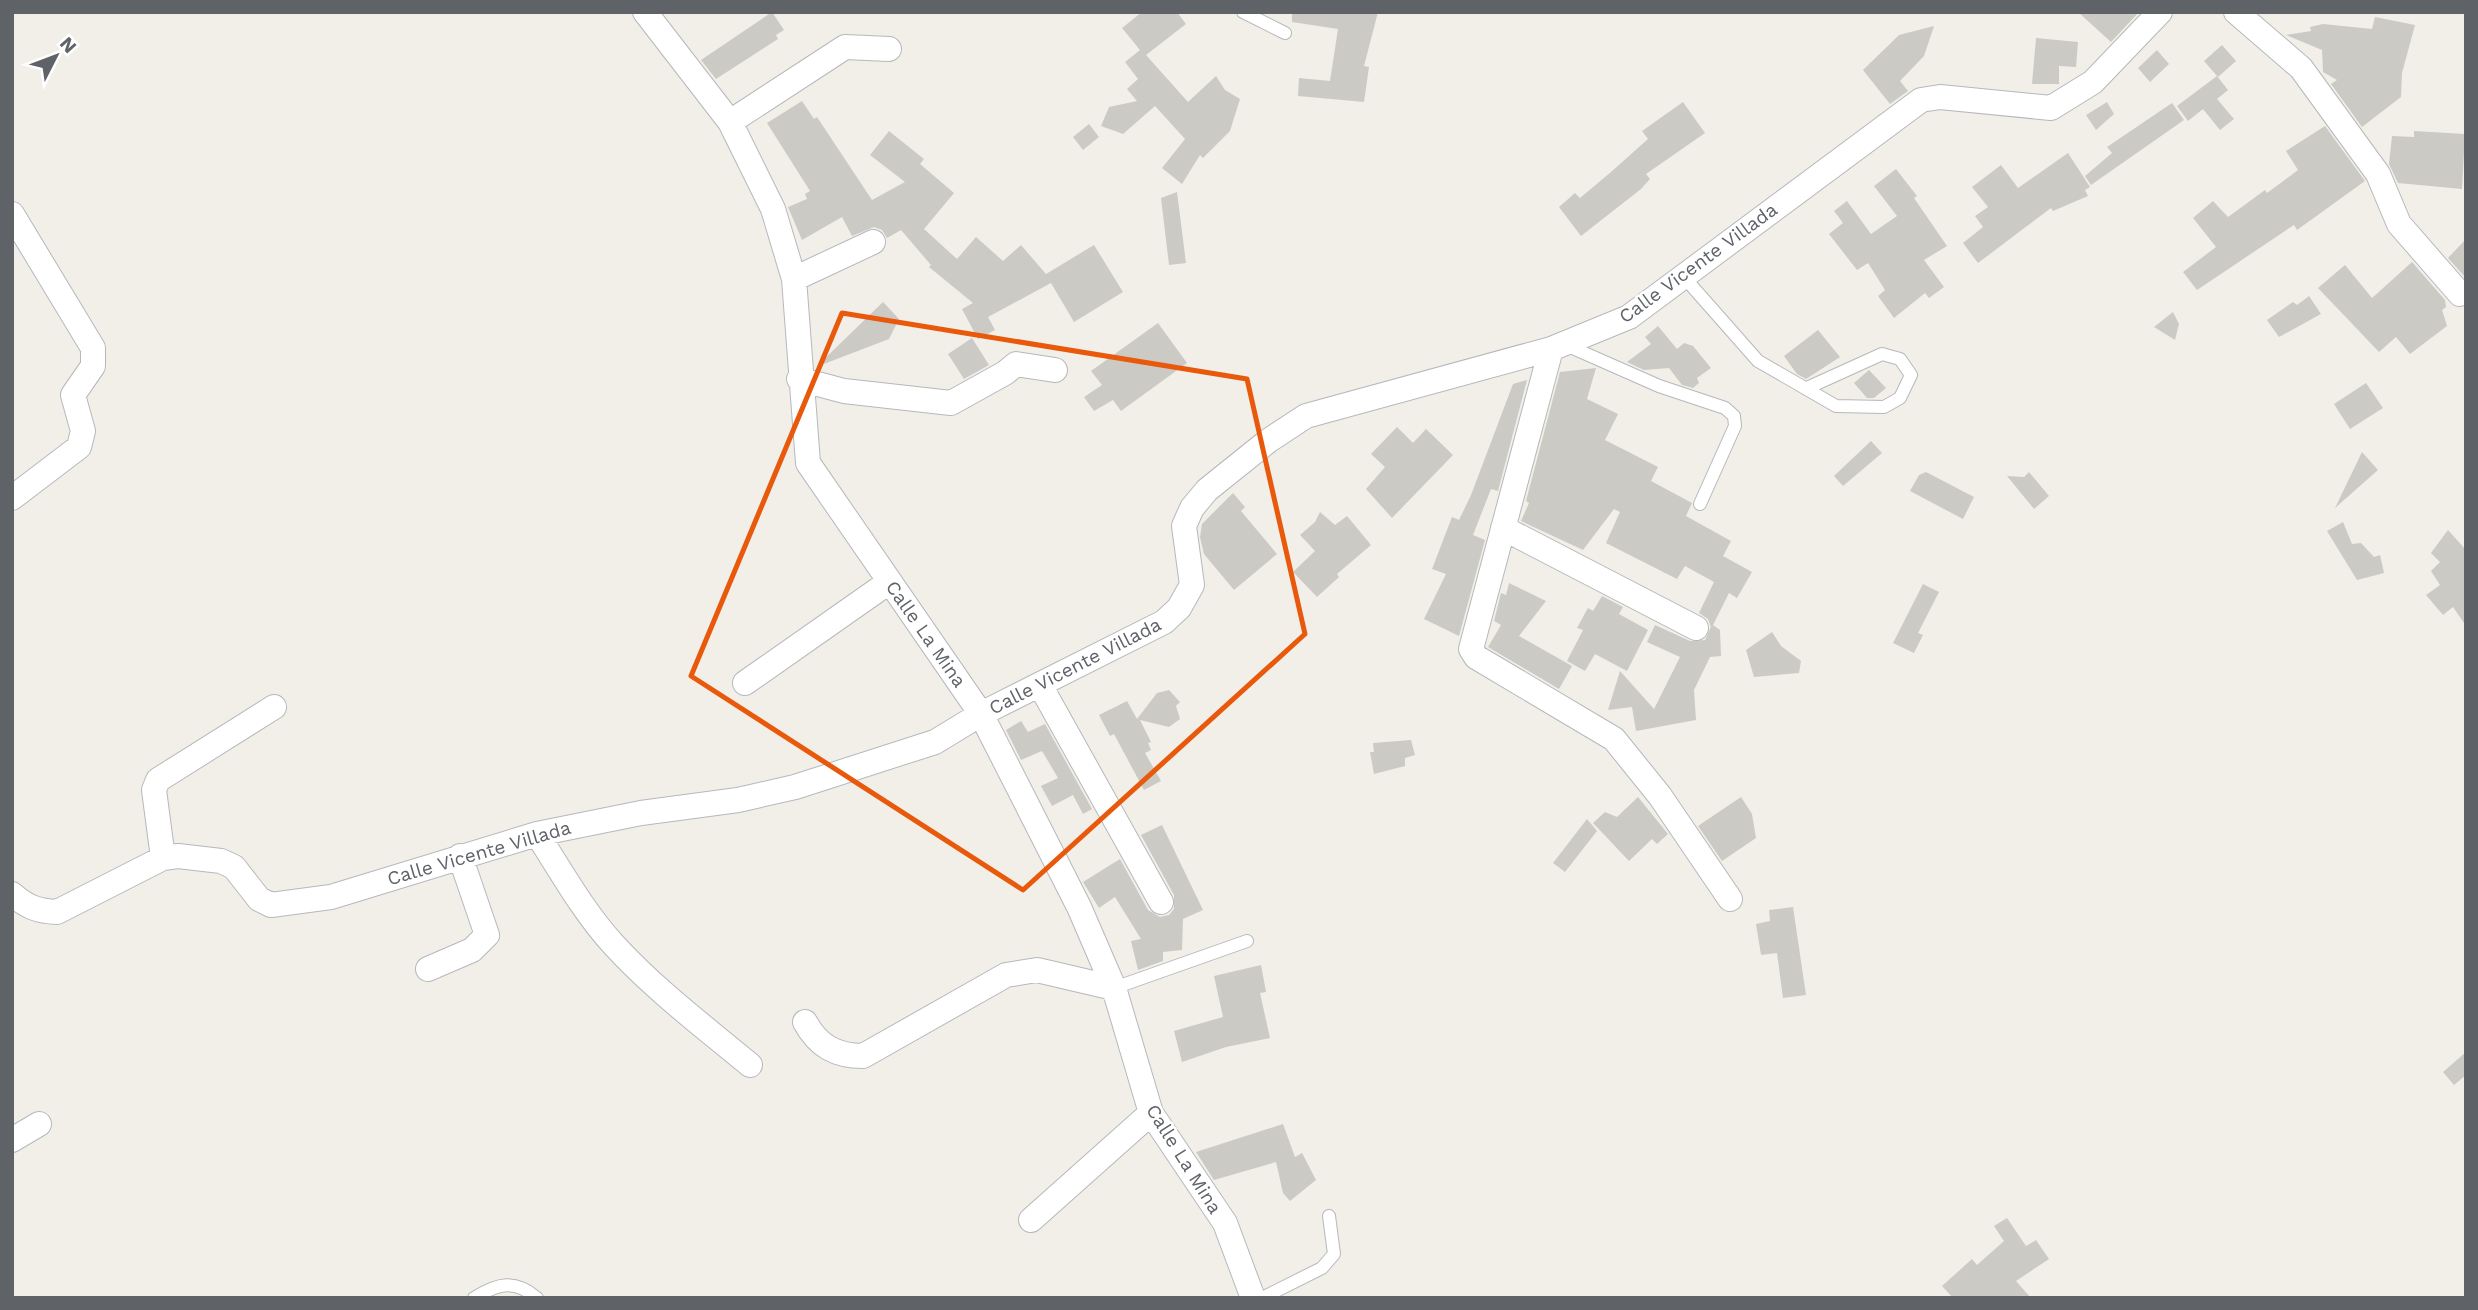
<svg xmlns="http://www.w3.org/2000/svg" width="2478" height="1310" viewBox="0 0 2478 1310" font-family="'Work Sans',sans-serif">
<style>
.building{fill:#cccac5}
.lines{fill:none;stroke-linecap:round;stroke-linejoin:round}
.lane-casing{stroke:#b5b8bc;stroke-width:14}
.street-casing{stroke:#b5b8bc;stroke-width:26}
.lane{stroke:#fff;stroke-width:12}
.street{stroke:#fff;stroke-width:24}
.marked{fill:none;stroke:#e8590c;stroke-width:5;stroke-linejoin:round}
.labels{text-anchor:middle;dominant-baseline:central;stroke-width:5;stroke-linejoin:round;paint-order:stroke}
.street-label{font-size:19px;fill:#5f6368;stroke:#fff}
</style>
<rect width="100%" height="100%" fill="#f1efe8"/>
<!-- building -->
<path class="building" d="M772 12 784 30 776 35 778 39 716 79 701 60Z
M1142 12H1177L1186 24 1146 55 1188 102 1216 76 1225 90 1240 99 1230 131 1203 158 1200 155 1182 184 1162 168 1185 139 1155 106 1123 134 1101 126 1109 107 1137 101 1127 89 1138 79 1125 62 1140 50 1122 28Z
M1292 12H1378L1364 66 1369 67 1364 102 1298 96 1299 78 1330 81 1338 29 1292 22Z
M2078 12H2139L2111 42Z
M2375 17 2415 25 2402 73 2401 97 2362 127 2331 84 2337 80 2323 72 2322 50 2286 35 2311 31 2310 27 2323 24 2372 29Z
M1934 26 1924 56 1900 81 1908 91 1890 104 1863 70 1899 35Z
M2036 38 2078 42 2076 67 2059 66V84H2032Z
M2222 45 2236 61 2218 77 2204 61Z
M2157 50 2169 64 2150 82 2138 68Z
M2217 76 2228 90 2217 99 2234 119 2220 130 2203 109 2188 121 2177 106Z
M802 101 814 119 817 117 872 200 905 182 870 155 889 131 924 159 920 164 954 193 924 229 957 259 976 237 1003 261 1021 245 1046 274 1094 245 1123 292 1074 322 1051 283 988 317 995 330 978 339 962 309 973 303 929 267 931 265 901 230 887 238 882 230 874 227 852 236 842 217 802 240 788 207 807 199 805 194 810 191 767 123Z
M1683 102 1705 133 1646 174 1650 179 1641 189 1581 236 1559 207 1575 193 1580 198 1611 172 1648 139 1642 131Z
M2107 102 2114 114 2096 130 2086 115Z
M2172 103 2184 120 2091 185 2085 176 2112 153 2107 147Z
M1089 124 1099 137 1083 150 1073 137Z
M2325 126 2365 181 2297 230 2294 225 2197 290 2183 272 2216 247 2193 218 2213 201 2228 217 2265 190 2267 193 2298 170 2286 151Z
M2414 131 2465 134 2462 189 2398 183 2389 164 2392 136 2414 137Z
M2068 153 2090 187 2085 190 2088 196 2053 211 2051 208 1978 263 1963 243 1983 227 1975 216 1988 207 1972 187 2001 165 2018 188Z
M1896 169 1917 196 1914 198 1947 246 1924 260 1944 287 1929 298 1925 293 1894 318 1878 296 1885 290 1868 263 1857 270 1829 234 1843 223 1834 211 1847 201 1871 234 1897 216 1874 186Z
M1177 192 1186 263 1169 265 1161 198Z
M2466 239V278L2448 258Z
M2412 262 2445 300 2446 307 2442 310 2447 326 2410 354 2396 337 2379 352 2318 288 2345 265 2372 298Z
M2309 296 2321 314 2279 337 2267 320 2293 302 2297 305Z
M883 302 899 319 889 339 816 367Z
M2173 312 2179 324 2175 340 2154 327Z
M1158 323 1187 363 1121 411 1113 400 1094 411 1084 397 1102 385 1091 371Z
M1658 326 1677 349 1684 343 1693 346 1711 368 1697 378 1699 383 1693 388 1682 385 1669 368 1644 370 1627 362 1651 344 1645 337Z
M1818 330 1840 357 1806 379 1797 374 1784 356Z
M972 338 989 365 964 379 948 354Z
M1596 368 1587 399 1618 414 1605 440 1658 467 1651 481 1692 503 1686 516 1731 541 1723 556 1752 572 1737 598 1729 593 1713 625 1720 630 1721 656 1710 657 1694 690 1696 720 1636 731 1632 707 1608 710 1620 671 1654 709 1680 657 1647 642 1655 625 1690 641 1705 640 1711 627 1708 619 1699 613 1714 582 1685 566 1677 579 1606 543 1620 512 1614 509 1583 550 1521 521 1529 503 1526 501 1560 372Z
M1869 370 1886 388 1874 398H1867L1854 383Z
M1527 380 1498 491 1491 489 1473 535 1485 540 1459 636 1424 619 1446 574 1432 569 1452 517 1459 520 1471 495 1513 384Z
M2366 383 2383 408 2350 429 2334 404Z
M1397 427 1413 443 1426 429 1453 455 1392 518 1366 489 1385 467 1371 454Z
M1871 441 1882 453 1843 486 1834 476Z
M2362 452 2378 470 2335 508Z
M1926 472 1974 497 1963 519 1910 491 1919 475Z
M2029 472 2049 496 2034 509 2007 476 2024 477Z
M1233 493 1245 507 1241 511 1277 554 1234 590 1204 554 1200 537 1202 524Z
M1320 512 1335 525 1347 516 1371 545 1337 574 1339 577 1317 597 1293 572 1315 551 1300 535 1315 522Z
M2343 522 2352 544 2361 543 2374 557 2380 555 2384 573 2357 580 2327 531Z
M2448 530 2466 550V626L2453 607 2443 615 2426 595 2440 585 2431 571 2440 562 2431 553Z
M1509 583 1546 601 1519 636 1572 666 1559 689 1488 647 1501 625 1494 621 1501 593 1506 595Z
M1923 584 1939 592 1918 633 1923 635 1914 653 1893 643Z
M1602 596 1623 607 1619 614 1648 630 1627 671 1595 654 1585 671 1567 661 1583 630 1577 628 1588 608 1593 611Z
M1772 632 1781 646 1801 661 1799 673 1754 677 1746 650Z
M1169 690 1180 702 1176 706 1180 719 1169 727 1140 720 1151 742 1148 743 1151 750 1145 753 1161 781 1144 790 1114 734 1110 736 1099 715 1127 701 1137 719 1157 693Z
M1021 721 1028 732 1045 724 1092 809 1083 814 1073 795 1052 806 1041 786 1058 778 1042 751 1021 760 1006 730Z
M1411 740 1415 755 1405 758V766L1374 774 1370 752H1374L1373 743Z
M1638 797 1668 834 1657 844 1652 839 1629 861 1593 823 1605 812 1617 817Z
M1741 797 1752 814 1756 838 1722 861 1698 826Z
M1587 819 1597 831 1565 872 1553 863Z
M1162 825 1203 910 1183 919 1182 950 1163 952V961L1138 970 1131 941 1141 939 1115 897 1099 908 1083 882 1120 859 1148 910 1160 917 1169 915 1174 909V895L1141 835Z
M1793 907 1806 995 1783 998 1777 953 1761 955 1756 924 1770 921 1769 910Z
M1261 965 1266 992 1260 993 1270 1038 1226 1047 1182 1062 1174 1031 1223 1017 1214 976Z
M2466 1052V1075L2454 1085 2443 1072Z
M1283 1124 1295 1157 1302 1153 1316 1180 1290 1201 1283 1193 1276 1162 1214 1180 1196 1152Z
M2007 1218 2026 1246 2036 1240 2049 1259 2016 1281 2031 1298H1953L1942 1286 1972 1259 1977 1265 2004 1241 1994 1226Z"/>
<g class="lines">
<!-- lane casing -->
<g class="lane-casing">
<path id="lane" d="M1243 12 1285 33
M1683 276 1758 361 1836 406 1884 407 1900 398 1911 375 1900 359 1882 354 1807 388
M1566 345 1659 386 1725 408 1734 416 1735 426 1700 504
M1114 988 1247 941
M474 1298C498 1283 515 1279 537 1298
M1262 1298 1322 1268 1334 1254 1329 1216"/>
</g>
<!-- street casing -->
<g class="street-casing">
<path id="street" d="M645 12 730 122 773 209 794 279 808 463 981 714 1079 907 1114 988 1151 1113 1225 1223 1253 1298
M2236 12 2301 68 2378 174 2399 224 2460 294
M730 122 845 47 889 49
M12 214 93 348V366L73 395 83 431 79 447 12 498
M794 279 873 242
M1551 349 1471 649 1476 657 1614 739 1660 796 1730 899
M799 379 844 391 951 403 1005 373 1016 364 1055 370
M1503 528 1696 628
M745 683 889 582
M1040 685 1161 902
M537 834C561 871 583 911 613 944 654 989 703 1026 750 1065
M163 858 154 790 158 780 274 707
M12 894C27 907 37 911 57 912L163 858 178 856 221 861 234 867 259 899 271 905 331 897 537 834 641 813 738 800 795 787 935 742 981 714 1164 622 1179 608 1192 585 1184 526 1192 508 1207 490 1268 441 1306 416 1551 349 1629 317 1921 100 1940 97 2051 108 2093 82 2160 12
M428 969 472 950 487 935 460 856
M805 1022C818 1046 836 1056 863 1056L1006 975 1037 970 1114 988
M12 1140 39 1124
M1031 1220 1151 1113"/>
</g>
<!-- lane -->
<use href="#lane" class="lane"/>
<!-- street -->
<use href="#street" class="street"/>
</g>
<!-- marked area -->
<path class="marked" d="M842 313 1247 379 1305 634 1023 890 691 676Z"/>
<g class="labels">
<!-- street labels -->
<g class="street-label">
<text transform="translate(1698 263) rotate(-36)">Calle Vicente Villada</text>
<text transform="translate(926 634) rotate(55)">Calle La Mina</text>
<text transform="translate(1075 666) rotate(-27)">Calle Vicente Villada</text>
<text transform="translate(479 853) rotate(-16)">Calle Vicente Villada</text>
<text transform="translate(1184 1159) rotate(58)">Calle La Mina</text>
</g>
</g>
<!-- border -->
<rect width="2478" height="1310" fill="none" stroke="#5f6368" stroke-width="28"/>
<!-- north arrow -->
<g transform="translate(56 56) rotate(48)" stroke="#ffffff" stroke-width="5" paint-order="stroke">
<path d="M0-5L12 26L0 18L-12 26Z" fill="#5f6368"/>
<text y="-10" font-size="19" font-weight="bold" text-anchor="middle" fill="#5f6368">N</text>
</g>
</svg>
